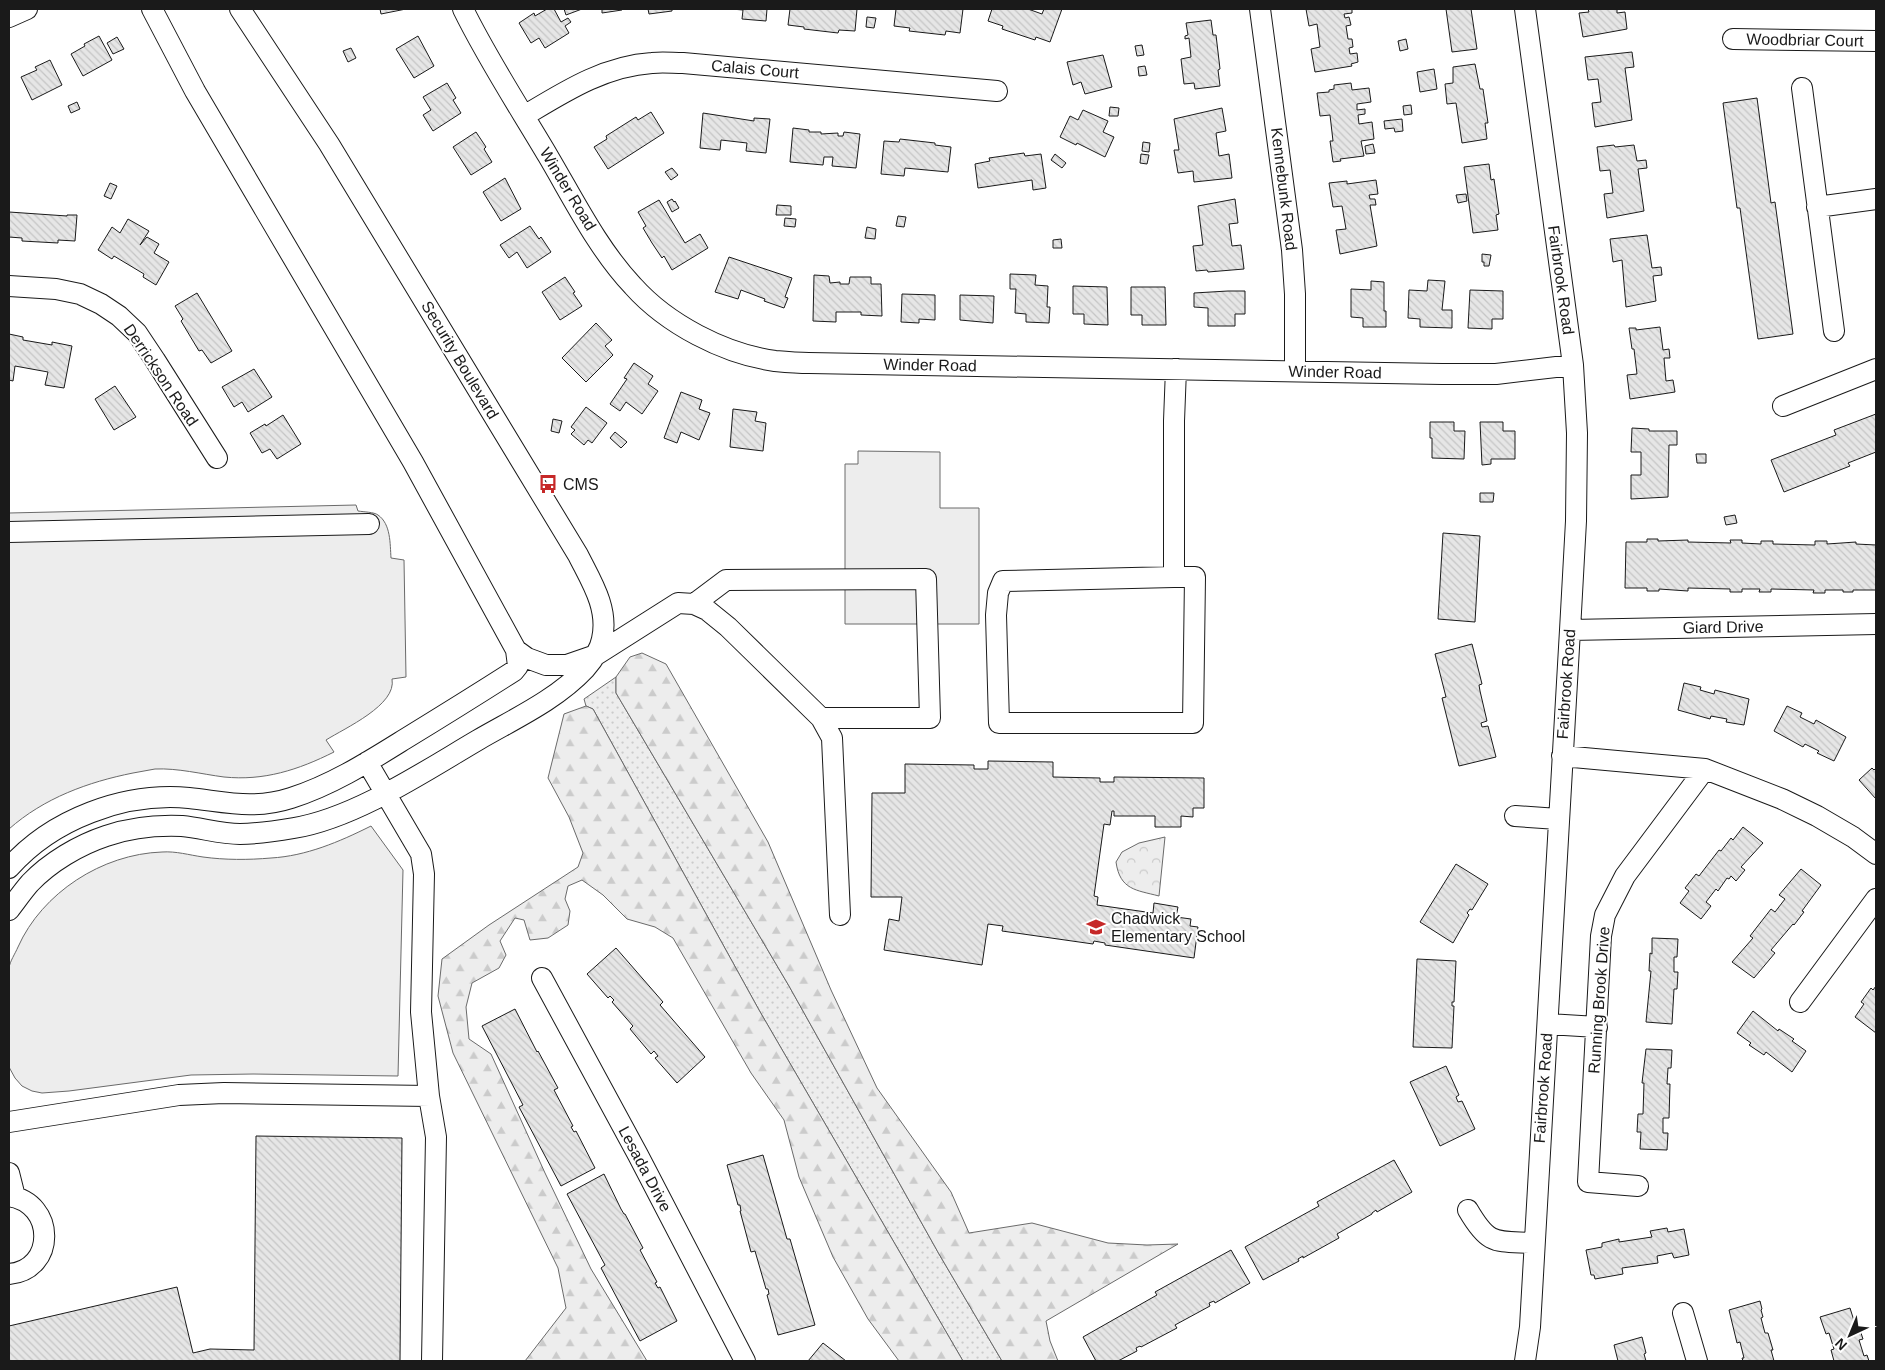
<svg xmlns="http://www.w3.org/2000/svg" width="1885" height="1370" viewBox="0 0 1885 1370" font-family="Helvetica,sans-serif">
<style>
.grass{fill:url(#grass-dots);stroke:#6a6a6a}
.forest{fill:url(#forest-firs);stroke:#6a6a6a}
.park{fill:url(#park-crowns);stroke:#6a6a6a}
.pitch{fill:#ededed;stroke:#6a6a6a}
.building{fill:url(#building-back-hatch);stroke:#1a1a1a}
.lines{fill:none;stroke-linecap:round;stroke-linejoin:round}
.minor-casing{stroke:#1a1a1a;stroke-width:22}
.minor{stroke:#fff;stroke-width:20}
.labels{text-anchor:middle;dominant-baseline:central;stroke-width:4;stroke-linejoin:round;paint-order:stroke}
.street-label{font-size:16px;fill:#1a1a1a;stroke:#fff}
.poi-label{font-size:16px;fill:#1a1a1a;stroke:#fff;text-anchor:start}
</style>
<defs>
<pattern id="grass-dots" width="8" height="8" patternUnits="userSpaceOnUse" patternTransform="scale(1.25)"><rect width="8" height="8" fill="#ededed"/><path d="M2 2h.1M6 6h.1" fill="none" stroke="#cbcbcb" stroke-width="1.8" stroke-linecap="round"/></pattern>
<pattern id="forest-firs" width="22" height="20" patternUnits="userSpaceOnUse" patternTransform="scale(1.25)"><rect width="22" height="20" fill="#ededed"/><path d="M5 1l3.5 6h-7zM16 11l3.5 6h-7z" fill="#cbcbcb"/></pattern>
<pattern id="park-crowns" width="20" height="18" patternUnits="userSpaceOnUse" patternTransform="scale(1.25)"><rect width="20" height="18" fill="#ededed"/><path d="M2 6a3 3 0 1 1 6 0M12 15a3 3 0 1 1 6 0" fill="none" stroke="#cbcbcb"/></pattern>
<pattern id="building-back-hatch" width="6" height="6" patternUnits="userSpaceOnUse" patternTransform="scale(1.25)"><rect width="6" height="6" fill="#e6e6e6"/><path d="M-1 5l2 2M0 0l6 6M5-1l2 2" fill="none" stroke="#c5c5c5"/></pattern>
</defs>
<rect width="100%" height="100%" fill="#fff"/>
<!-- grass -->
<path class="grass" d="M616 677V693L789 986 939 1254 1002 1361H963L759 1010 593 709 586 706 584 699Z"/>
<!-- forest -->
<path class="forest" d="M642 653 666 664 768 842 831 990 877 1088 951 1192 969 1233 1032 1223 1108 1243 1147 1245 1178 1244 1046 1321 1050 1341 1058 1361H1002L939 1254 789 986 616 693V677L630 657Z
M586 706 593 709 759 1010 963 1361H899L868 1319 833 1257 799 1177 784 1120 751 1073 673 938 655 927 627 919 603 895 582 880 568 886 565 899 570 911 568 925 548 938 530 940 524 920 515 918 500 941 506 955 499 968 472 983 466 1007 469 1039 491 1054 545 1173 591 1269 647 1361H525L566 1308 558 1268 453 1053 438 996 442 959 489 925 578 867 583 853 569 817 548 778 564 714Z"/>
<!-- park -->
<path class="park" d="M1165 837 1159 896C1136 890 1120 890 1116 862L1122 852 1139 843Z"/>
<!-- pitch -->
<path class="pitch" d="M858 451 940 452V508H979V624H845V464H858Z
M356 505 358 511C364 512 374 512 378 515 391 524 390 544 391 558L404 560 406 677 392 679C397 705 345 728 326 740L334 752C298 770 264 781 224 777 201 774 178 768 155 769 148 770 140 772 133 773 88 782 44 798 9 829V513Z
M371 826 403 870 398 1076 253 1074 191 1075 69 1091 42 1093 32 1091 22 1086 15 1078 9 1067C9 1044 9 1021 9 998 9 989 7 978 9 968 10 961 15 954 18 947 42 893 102 854 162 852 176 851 189 855 203 857 225 860 248 860 271 858 306 856 339 842 371 826Z"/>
<!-- building -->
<path class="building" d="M380 9H406L381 14Z
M547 9H554L561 22 568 18 571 22 565 26 569 33 545 48 539 38 531 43 519 23 534 13 535 16Z
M564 9H582L566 15Z
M602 9H622V10L602 13Z
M648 9H672V11L649 14Z
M731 9H767L766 21 742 19 743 10Z
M790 9H857L855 31 839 30 838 33 804 29V27L788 25Z
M896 9H963L960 33 946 31 945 35 909 31 910 28 894 26Z
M992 9H1028L1042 14 1044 9H1062L1050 42 1036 37 1035 40 1002 29 1003 26 988 21Z
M1306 9H1352V13L1344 14 1345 18 1349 17 1351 25 1346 26 1348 39H1352L1353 47 1349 48 1350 54 1357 53 1358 62 1351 64 1352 66 1315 72 1311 49 1320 47 1317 24 1309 26Z
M1446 9H1471L1477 49 1452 52Z
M1588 9H1617V13L1625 12 1627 29 1583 37 1579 13 1589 12Z
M867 17 876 18 874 28 866 27Z
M1211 20 1213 35H1216L1220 69 1218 70 1220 86 1195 89 1194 83 1184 84 1181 59 1191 57 1189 38 1185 39V36L1188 35 1186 23Z
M99 36 112 60 83 76 71 54 85 46 84 44Z
M418 36 434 66 414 78 396 49Z
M117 37 124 49 113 54 107 43Z
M1406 39 1408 49 1400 51 1398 41Z
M1142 45 1144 55 1137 56 1135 46Z
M351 48 356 58 348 62 343 51Z
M1632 52 1634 67 1625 68 1632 120 1595 127 1592 103 1601 102 1598 79 1588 80 1585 57Z
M1103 55 1112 87 1085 94 1081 82 1073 85 1067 62Z
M50 60 62 85 32 100 21 77 37 70 35 67Z
M1475 64 1480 89H1483L1488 123H1485L1487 139 1462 143 1456 103 1447 104 1445 84 1453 83V67Z
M1145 66 1147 75 1139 76 1138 67Z
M1434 69 1437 89 1420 92 1417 72Z
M447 83 456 98 453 100 461 113 433 131 423 115 431 110 423 97Z
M1351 83 1352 90 1369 88 1371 102 1357 104V110L1365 109V114L1358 115 1359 124 1372 122 1374 139 1361 141 1364 156 1340 159 1341 161 1333 162 1330 141H1333L1330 115 1320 116 1317 93 1329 92V90L1334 89V85Z
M1757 98 1771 203 1775 202 1793 334 1758 339 1740 208H1737L1723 103Z
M77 102 80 109 71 113 68 106Z
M1411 105 1412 114 1404 115 1403 106Z
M1110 107 1119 108 1118 116H1109Z
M1222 108 1226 131 1216 133 1219 156 1229 154 1232 178 1194 182 1193 171 1178 173 1174 150H1179L1174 119Z
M1083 110 1108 121 1103 132 1114 137 1105 157 1077 143 1076 145 1060 137 1070 116 1078 120Z
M651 112 664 133 608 169 594 147 607 139 606 136 636 117 638 120Z
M703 113 754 121V118L770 119 766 153 746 151 747 143 721 140 720 150 700 148Z
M1402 119 1403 131 1395 132 1394 128 1385 129 1384 121Z
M793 128 809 130V132H821V134L838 133V136H843L844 132 860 134 856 168 832 166 833 157H824L823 165 790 162Z
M476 132 486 147 484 149 492 162 471 175 453 147Z
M900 139 935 143V145L951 147 948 172 905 168 904 176 881 174 884 141 899 142Z
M1143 142 1150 143 1149 152 1142 151Z
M1373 144 1375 153 1366 154 1365 146Z
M1614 145 1615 147 1634 145 1637 161 1646 160 1647 168 1638 169 1644 211 1607 218 1604 194 1613 193 1610 170 1600 171 1597 147Z
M1024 153 1025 156 1041 154 1046 188 1033 190 1032 180 978 188 975 164 990 161 989 158Z
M1055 154 1066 163 1062 168 1051 160Z
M1141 154 1149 155 1147 164 1140 163Z
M1489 164 1491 180 1494 179 1499 214 1496 215 1498 230 1473 233 1464 167Z
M672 168 678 175 671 180 665 172Z
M505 178 521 209 501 221 483 192Z
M1376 180 1378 194 1369 195 1370 199H1375L1376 205H1370L1377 246 1340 254 1336 230 1346 229 1342 206 1333 207 1329 183 1347 181V184Z
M110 183 117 186 111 199 104 196Z
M1466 194 1467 201 1458 203 1456 195Z
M672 199 674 202 675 201 679 208 672 212 667 202Z
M1235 199 1238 223 1229 224 1232 246 1241 245 1244 269 1208 272 1207 270 1196 271 1193 246 1203 245 1198 206Z
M659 200 685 243 700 234 708 248 672 270 664 256 662 258 652 243 643 228 646 226 638 212Z
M777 205 791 206V215H776Z
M9 212 67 216V215H77L75 241 58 240V243L22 241V238L9 237Z
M898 216 906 217 904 227 896 226Z
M785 218 796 219 795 227 784 226Z
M128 219 149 231 140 245 147 237 159 244 154 253 169 262 156 285 143 277 144 274 114 256 112 259 98 250 112 227 120 233Z
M530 226 539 239 541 237 551 252 527 268 517 252 509 258 500 245Z
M867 227 876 229 875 239 865 238Z
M1647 235 1652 268 1661 267 1662 275 1653 276 1656 301 1626 307 1622 260 1613 262 1610 239Z
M1061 239 1062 248H1053V240Z
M1482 254 1491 255 1489 266H1484V262H1482Z
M729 257 792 278 785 297 788 298 784 308 764 301 765 299 741 290 738 299 715 292Z
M1010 274 1036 275 1035 285 1048 286 1047 307H1050L1049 323 1026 322V314L1015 313 1016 289H1010Z
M814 275 829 276 830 283 840 282V284H849L850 277H871V284H881L882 316 861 315V312H836V322L813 321Z
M565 277 575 292 573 293 582 306 560 320 542 292Z
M1428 280 1445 281 1442 310H1452V328L1420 327V319L1408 318 1409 290 1427 291Z
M1371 281 1384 282V311H1386V327H1363V318L1351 317V289L1371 290Z
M1073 286 1107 287 1108 325 1084 324V314H1073Z
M1131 287H1165L1166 325H1142V315H1131Z
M1470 290 1503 291V319H1492V329L1468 328Z
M1228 291H1245V314H1235V326H1208V308L1194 307V293Z
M197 293 232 351 211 363 202 350 199 351 181 321 183 319 175 306Z
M902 294 935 295V320L919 319V323L901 322Z
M960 295 994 296 993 323 960 320Z
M596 323 612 340 605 346 613 355 586 382 562 358Z
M1660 327 1663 350 1669 349 1670 358H1664L1666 381 1673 380 1675 392 1630 399 1627 375 1637 374 1634 349H1632L1629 328H1636V330Z
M9 334 23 337V340L52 345V342L72 346 64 388 45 385 48 372 15 366 13 381 9 380Z
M634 363 653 376 648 384 658 391 642 414 626 402 620 411 610 404 627 379 624 378Z
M254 369 272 397 248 412 242 402 234 407 222 387Z
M115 386 136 417 114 430 95 399Z
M681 392 702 400 699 409 710 413 699 440 681 432 677 443 664 438Z
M586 407 607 423 592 443 588 440 584 445 571 434 575 430 571 427Z
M733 409 757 412 755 421 766 423 763 451 730 447Z
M1876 414V452L1848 463 1850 466 1784 492 1771 460 1836 435 1834 430Z
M283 415 301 444 277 459 270 449 262 453 250 433 265 424 266 426Z
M553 419 562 421 559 433 551 431Z
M1430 422H1454V431H1465L1464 459 1432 458V438H1430Z
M1480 422H1503V431H1515V459H1491V464L1482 465Z
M1632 428 1649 429V431H1677V445H1669L1668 497 1631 499V475H1641V452H1631Z
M615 432 627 442 621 448 610 438Z
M1696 454H1706V463H1697Z
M1480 493H1494L1493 502H1480Z
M1735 515 1737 523 1726 525 1724 517Z
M1443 533 1480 536 1475 622 1438 619Z
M1647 539H1658V541L1688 540V542L1731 543 1730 540H1742V543L1761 544V541H1773V544L1815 545V541H1827V544L1856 542V544L1876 545V590H1853V592H1843V590H1825V593H1813L1814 590 1771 589V592H1759L1760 589H1742V592H1730V589L1688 588V591L1659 589V591H1647V588H1625L1626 542H1647Z
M1472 644 1482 684 1479 685 1480 691 1487 721 1481 723 1482 727 1488 726 1496 757 1459 766 1442 698 1446 697 1435 654Z
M1684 683 1701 687 1700 690 1714 694 1715 690 1749 699 1744 725 1726 722 1727 719 1711 716 1710 719 1678 710Z
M1787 706 1802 713 1800 717 1814 724 1816 720 1846 737 1834 761 1817 753 1819 751 1805 744 1803 747 1774 731Z
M988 761 1053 762V777L1100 778V782H1114V777L1204 778V808H1193V817L1181 816V827H1155V816H1114V811H1112L1110 825 1104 824 1094 896 1098 897 1097 905 1153 913 1154 903 1178 907 1176 917 1191 919 1190 926 1198 927 1194 958 1105 945V943L1094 941 1093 944 1002 931 1003 926 988 924 982 965 884 950 889 919 899 921 902 897H871L872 793H905V764L974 765V769H988Z
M1872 768 1874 770 1876 768V799L1859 780Z
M1743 827 1763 843 1741 867 1745 870 1736 881 1731 876 1729 879 1727 878 1718 891 1716 889 1706 902 1711 906 1701 919 1680 903 1689 891 1685 888 1696 874 1699 876 1719 850 1721 851 1731 838 1733 840Z
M1456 864 1488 884 1472 910 1470 909 1467 913 1469 915 1453 943 1420 922Z
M1801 869 1821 885 1802 911 1804 912 1794 925 1793 924 1771 950 1775 953 1754 978 1732 962 1753 938 1750 936 1771 909 1775 912 1785 899 1779 895Z
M1652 938 1678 939 1677 957H1674V972H1678L1677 989H1674L1672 1024 1646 1022 1651 971H1649L1650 953 1652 954Z
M616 948 663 1002 660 1005 705 1057 677 1083 655 1058 658 1056 654 1051 651 1054 630 1029 633 1026 612 1002 614 1000 610 996 608 998 587 974Z
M1417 959 1456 961 1454 1002H1452V1006H1454L1452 1048 1413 1047Z
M1876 986V1033L1855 1017 1864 1004 1861 1002 1871 988 1873 990Z
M515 1009 537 1052 538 1051 558 1088 554 1090 573 1126 571 1127 574 1132 576 1131 595 1168 561 1186 519 1107 523 1105 482 1026Z
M1753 1011 1778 1031 1779 1029 1794 1039 1792 1041 1806 1051 1792 1072 1766 1052 1764 1055 1749 1045 1751 1043 1737 1033Z
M1646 1049 1672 1050 1671 1068H1668L1667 1084H1670L1669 1118H1663V1133H1668L1667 1150 1640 1149 1641 1132H1637L1638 1114H1643L1644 1083H1642Z
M1446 1066 1459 1095 1456 1097 1458 1102 1462 1101 1475 1129 1440 1146 1410 1082Z
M256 1136 402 1138 400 1361H9V1326L177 1287 193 1353 210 1349 254 1350Z
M763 1155 787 1239H790L815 1325 778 1335 767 1295 769 1294 768 1289H766L755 1251 751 1252 740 1211H741L740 1205H738L727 1165Z
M1394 1160 1412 1192 1377 1212 1376 1210 1372 1213V1214L1337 1234 1339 1238 1303 1258V1256L1298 1259 1299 1261 1263 1280 1245 1247 1319 1206 1317 1202Z
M604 1174 621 1209 624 1214H625L643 1248 640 1250 657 1282 655 1283 658 1288 660 1287 677 1321 640 1341 601 1268 605 1265 567 1194Z
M1667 1228 1668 1232 1684 1229 1689 1255 1674 1258 1672 1253 1657 1256 1658 1263 1622 1268 1623 1274 1595 1279 1594 1275H1591L1586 1250 1602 1247V1243L1619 1239V1242L1652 1237 1650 1231Z
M1231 1250 1250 1283 1215 1303 1214 1301 1209 1303 1210 1306 1175 1325 1177 1328 1141 1347 1140 1346 1136 1348 1137 1351 1118 1361H1096L1083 1337 1157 1295 1155 1292Z
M1760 1301 1762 1309 1761 1310 1763 1317 1761 1318 1765 1333H1768L1773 1350H1771L1774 1361H1743L1742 1358H1744L1740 1342 1737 1343 1729 1310Z
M1850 1308 1855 1324H1858L1863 1339 1859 1340 1864 1356 1867 1355 1869 1361H1834L1831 1350 1834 1349 1829 1333 1826 1334 1820 1317Z
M1642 1337 1646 1353 1644 1354 1646 1361H1616H1618L1614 1345Z
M823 1343 846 1361H808Z"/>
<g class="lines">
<!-- minor casing -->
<g class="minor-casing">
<path id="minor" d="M463 9C488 60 519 107 548 156 574 200 598 249 633 286 667 324 724 354 775 361 786 362 797 363 809 363L1442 374H1496L1573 365
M1260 9 1292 250 1295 294V371
M1525 9 1573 365 1577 433 1576 521 1570 630 1530 1327 1525 1361
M9 17 27 9
M1733 39 1876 41
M1802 88 1834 331
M524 116C564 92 604 66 652 63 662 62 673 63 683 63L997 91
M1817 207 1876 199
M9 286 56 289 80 294 101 304 119 316 137 333 155 360 217 458
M1783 406 1876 369
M9 532 369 524
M1174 577H1195L1193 723H999L996 615 998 593 1003 581 1174 577V421L1176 369
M694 604 726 580 926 579 930 718H821
M1570 630 1876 624
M516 650 527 658 546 665H567L596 655 678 603 694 604 707 610 728 627 821 718 832 738 840 915
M1562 756 1705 769 1782 799 1817 816 1853 837 1876 854
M367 762 421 854 424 874 421 1012 429 1096 436 1137 432 1361
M1515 816 1558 819
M9 868C52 819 124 792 189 798 226 802 254 810 291 798 332 785 368 762 405 739 441 717 478 694 514 671L518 666 516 650 413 462 195 91 152 9
M9 910C16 901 23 891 30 883 50 862 79 845 106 836 129 828 158 825 182 826 202 828 221 834 240 834 258 834 276 831 294 828 355 818 425 771 478 740 514 719 556 700 585 669 592 661 600 650 602 639 609 608 591 581 578 555L329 144 240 9
M542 978 638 1155 745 1361
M1800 1002 1876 899
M1548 1024 1597 1027
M9 1122 179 1095 224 1093 429 1096
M9 1173 15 1197
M1638 1186 1588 1182 1601 936 1605 915 1625 876 1705 769
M9 1196C56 1203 56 1270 9 1274
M1468 1210C1489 1246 1495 1241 1533 1243
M1683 1313 1697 1361"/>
</g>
<!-- minor -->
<use href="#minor" class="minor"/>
</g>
<!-- icons -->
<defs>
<g id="bus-bare" transform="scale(1.5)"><path d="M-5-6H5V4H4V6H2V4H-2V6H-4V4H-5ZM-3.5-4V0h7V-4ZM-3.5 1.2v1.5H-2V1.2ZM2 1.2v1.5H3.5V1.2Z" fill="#c62828" stroke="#fff" stroke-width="2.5" paint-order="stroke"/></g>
<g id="school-bare" transform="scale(1.5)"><path d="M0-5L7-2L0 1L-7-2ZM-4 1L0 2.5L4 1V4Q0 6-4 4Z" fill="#c62828" stroke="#fff" stroke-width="2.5" paint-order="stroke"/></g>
</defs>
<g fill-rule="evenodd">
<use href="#bus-bare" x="548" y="484"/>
<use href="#school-bare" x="1096" y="927"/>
</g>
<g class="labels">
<!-- street labels -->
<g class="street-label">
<text transform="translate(1805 40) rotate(1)">Woodbriar Court</text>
<text transform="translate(755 69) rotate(5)">Calais Court</text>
<text transform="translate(568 189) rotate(59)">Winder Road</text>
<text transform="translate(1284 189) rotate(83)">Kennebunk Road</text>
<text transform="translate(1561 280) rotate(82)">Fairbrook Road</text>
<text transform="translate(460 360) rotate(59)">Security Boulevard</text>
<text transform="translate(930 365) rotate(1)">Winder Road</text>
<text transform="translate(1335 372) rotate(1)">Winder Road</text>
<text transform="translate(161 375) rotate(56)">Derrickson Road</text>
<text transform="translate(1723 627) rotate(-1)">Giard Drive</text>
<text transform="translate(1566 684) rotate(-86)">Fairbrook Road</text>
<text transform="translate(1599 1000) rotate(-86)">Running Brook Drive</text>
<text transform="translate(1543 1088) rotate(-86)">Fairbrook Road</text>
<text transform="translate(645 1169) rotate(62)">Lesada Drive</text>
</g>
<!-- poi labels -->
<g class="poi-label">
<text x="563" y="484">CMS</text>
<text x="1111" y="918">Chadwick<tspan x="1111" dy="18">Elementary School</tspan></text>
</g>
</g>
<!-- border -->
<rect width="1885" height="1370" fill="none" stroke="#1a1a1a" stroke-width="20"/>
<!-- north arrow -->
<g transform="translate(1850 1335) rotate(224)" stroke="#ffffff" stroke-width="4" paint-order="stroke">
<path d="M0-4L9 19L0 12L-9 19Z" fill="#1a1a1a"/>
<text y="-8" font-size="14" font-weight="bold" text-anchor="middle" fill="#1a1a1a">N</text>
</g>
</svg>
